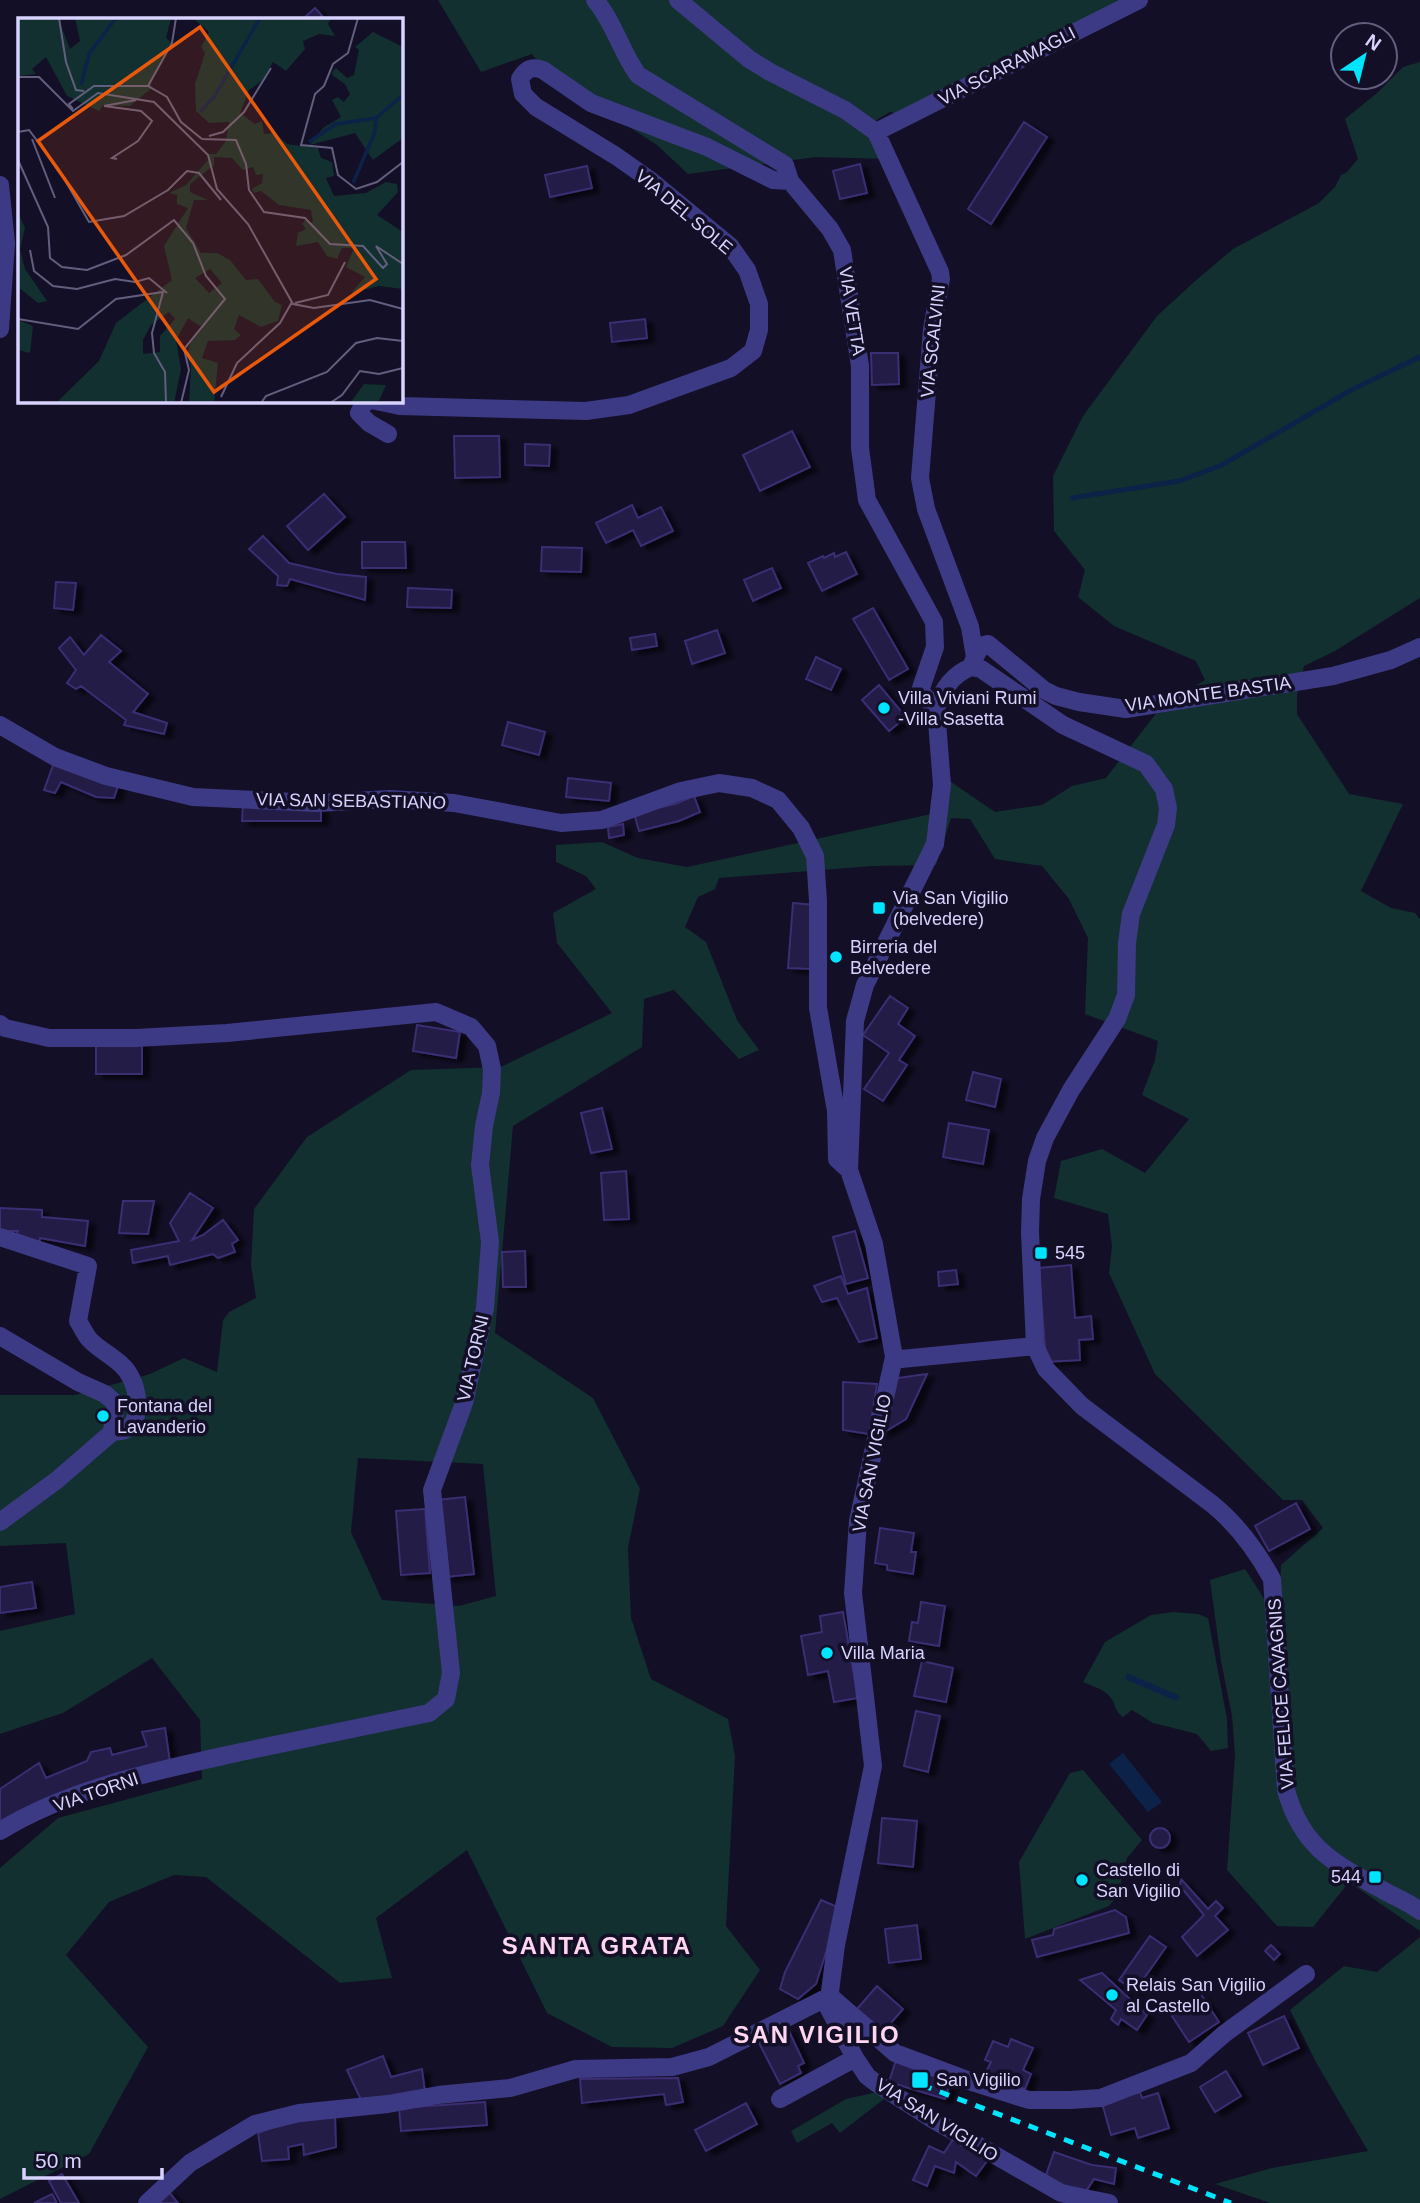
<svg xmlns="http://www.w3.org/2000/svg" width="1420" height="2203" viewBox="0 0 1420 2203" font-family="Helvetica,sans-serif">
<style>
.green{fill:#12302f;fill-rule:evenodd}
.water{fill:#0c2248}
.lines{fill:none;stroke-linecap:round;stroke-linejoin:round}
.stream{stroke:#0c2248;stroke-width:5}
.building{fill:#241b47;stroke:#3b2d73;stroke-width:2;filter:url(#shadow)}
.minor{stroke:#3d3a85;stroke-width:18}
.rail{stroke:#00e5ff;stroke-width:5;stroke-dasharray:10 9;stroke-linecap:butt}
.poi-dot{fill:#00e5ff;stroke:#130f26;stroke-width:2.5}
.labels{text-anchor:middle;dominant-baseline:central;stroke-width:7;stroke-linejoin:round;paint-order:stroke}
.street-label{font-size:18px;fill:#d9d4ff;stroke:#130f26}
.poi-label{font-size:18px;fill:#d9d4ff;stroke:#130f26;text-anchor:start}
.district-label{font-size:24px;font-weight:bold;letter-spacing:2px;fill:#ffd6f0;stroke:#130f26}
.inset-river{fill:none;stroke:#0c2248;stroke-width:3.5}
.inset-road{fill:none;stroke:#625e7d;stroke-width:2}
.view{fill:#e8590c;fill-opacity:0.15;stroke:#e8590c;stroke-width:3.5}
.inset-edge{fill:none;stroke:#d9d4ff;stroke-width:3.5}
</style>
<defs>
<filter id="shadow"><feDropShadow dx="7" dy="4" stdDeviation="2" flood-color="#0009"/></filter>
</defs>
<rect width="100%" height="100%" fill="#130f26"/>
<!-- green -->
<path class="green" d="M438 0H1132L906 116 890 112 873 122 889 159 816 157 688 174 657 145 548 74 532 54 481 72Z
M1420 62V598L1335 651 1304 666 1297 695V714L1349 794 1403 804 1361 891 1391 908 1415 913 1420 919V1931L1349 1882 1313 1927 1277 1926 1227 1870 1235 1755 1232 1716 1221 1661 1210 1580 1245 1569 1279 1622 1281 1565 1323 1528 1302 1500H1283L1155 1374 1109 1273 1112 1246 1108 1214 1054 1198 1061 1161 1102 1149 1145 1173 1189 1119 1142 1095 1155 1060 1158 1041 1085 1014 1088 938 1069 899 1042 866 995 859 970 819 951 818 936 865 872 866 719 878 715 889 698 897 685 927 706 942 737 1020 759 1050 739 1059 674 990 644 999 642 1047 513 1126 495 1333 593 1398 640 1489 628 1548 631 1618 651 1679 728 1719 735 1756 726 1926 760 1970 723 2026 672 2048 612 2047 547 2013 467 1850 376 1918 392 1978 340 1983 206 1877 174 1875 109 1902 66 1955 148 2047 89 2154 0 2199V1868L58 1818 202 1779 200 1720 152 1658 63 1713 0 1734V1631L75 1614 66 1543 0 1546V1395H75L150 1374 184 1358 217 1372 223 1320 229 1312 256 1298 251 1265 254 1209 307 1137 411 1070 501 1067 612 1013 557 943 553 913 596 889 586 876 556 862V845L602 842 638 858 687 867 936 813 938 773 995 812 1042 805 1072 786 1106 778 1161 707 1205 680 1196 661 1114 626 1078 597 1085 570 1054 531 1053 476 1083 416 1157 316 1194 282 1233 249 1319 203 1335 187 1341 175 1346 173 1358 159 1345 119 1377 93 1403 67ZM358 1458 483 1464 496 1596 459 1606 382 1600 351 1532Z
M1173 1612 1198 1614 1208 1618 1227 1719 1228 1748 1211 1751 1197 1734 1153 1723 1132 1710 1123 1717C1113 1710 1117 1705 1110 1697 1104 1689 1092 1686 1083 1682L1105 1642 1151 1615Z
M1083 1770 1142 1840 1127 1858 1118 1895 1109 1906 1025 1939 1019 1862 1070 1773Z
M1420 1937V2203H1270L1215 2184 1272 2168 1368 2151 1317 2064 1290 2010 1344 1966 1377 1972Z
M877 2092 884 2099 840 2133 832 2123 797 2143 791 2131 846 2099Z"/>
<!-- water -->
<path class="water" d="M1127 1673 1178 1695 1180 1697 1176 1701 1125 1679Z
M1123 1753 1162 1802 1148 1812 1109 1764Z"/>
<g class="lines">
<!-- stream -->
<path class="stream" d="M1072 498 1179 481 1220 466 1353 389 1420 357"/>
</g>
<!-- building -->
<path class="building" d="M315 8 325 19H303Z
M1024 122 1047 137 991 224 968 209Z
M860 164 867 193 840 199 833 171Z
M587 166 592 188 550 197 545 175Z
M645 319 647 338 612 342 610 323Z
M871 353H898L899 384 872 385Z
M792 431 810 467 760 491 743 455Z
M454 436H499L500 477 455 478Z
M525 444 550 445 549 466 525 465Z
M324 494 345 517 308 550 287 526Z
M632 505 638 518 661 507 673 531 641 546 633 530 606 543 596 523Z
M263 536 289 563 337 574 366 577 365 600 290 579 287 586 277 585 278 576 249 549Z
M362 542H405L406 568H362Z
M542 547 582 548 581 572 541 571Z
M846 552 857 574 822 591 808 563 823 556 824 558 834 553 835 557Z
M772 568 781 588 753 601 744 580Z
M56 582 76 583 73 610 54 608Z
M408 588 452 590 451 608 407 607Z
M873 608 908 669 889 680 853 619Z
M717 630 725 653 692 664 685 641Z
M655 634 657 646 632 650 630 638Z
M101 635 121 651 109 662 148 694 133 712 167 723 164 734 124 725 126 720 81 686 76 689 67 683 76 670 59 648 70 637 84 655Z
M816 657 841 669 831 690 806 679Z
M879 685 906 717 889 731 862 700Z
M508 722 545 732 539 755 502 745Z
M55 760 119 783 114 798 96 797 61 782 55 793 44 790Z
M568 778 611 783 609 801 566 797Z
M694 796 700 812 679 821 639 831 634 813 675 804Z
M243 804 321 808V821H242Z
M623 824 624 835 609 838 608 827Z
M793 903 815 905 811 969 788 968Z
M890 996 908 1008 898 1024 915 1036 899 1060 907 1065 883 1101 864 1089 889 1053 863 1035Z
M417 1025 460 1032 456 1058 413 1051Z
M142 1042V1074H96V1043Z
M973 1072 1001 1079 995 1107 966 1100Z
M602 1108 612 1149 591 1153 581 1113Z
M949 1123 989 1130 983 1164 943 1157Z
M626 1171 629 1219 604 1220 601 1173Z
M190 1193 213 1208 192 1240 203 1235 223 1220 238 1240 232 1244 235 1252 218 1258 213 1254 170 1265 168 1256 133 1263 131 1250 179 1241 170 1223Z
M123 1201H154L148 1234 119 1233Z
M0 1208 42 1210V1217L88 1221 85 1246 40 1238 39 1246 16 1236 18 1231H0Z
M855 1231 868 1278 846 1284 833 1237Z
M525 1251 526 1287H503L502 1252Z
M1071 1265 1075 1318 1091 1316 1093 1339 1079 1340 1080 1360 1046 1362 1039 1268Z
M956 1270 958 1284 939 1286 938 1272Z
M841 1276 848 1294 867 1288 877 1338 859 1342 837 1298 822 1302 814 1286Z
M927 1374 906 1419 881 1434 891 1379Z
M843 1382 877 1384 869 1434 843 1430Z
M465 1497 474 1574 446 1577 437 1500Z
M1296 1503 1310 1529 1269 1551 1255 1526Z
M425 1509 430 1573 401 1575 396 1511Z
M880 1528 914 1533 911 1552H916L913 1574 887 1570V1565L875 1563Z
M32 1582 36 1608 0 1613V1587Z
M921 1602 945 1606 939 1646 909 1641 912 1622 918 1623Z
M843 1612 858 1698 834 1702 828 1671 808 1675 801 1636 822 1632 820 1616Z
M922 1661 953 1668 946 1702 914 1696Z
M916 1711 940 1716 928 1772 904 1766Z
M165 1728 170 1762 0 1826V1789L39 1763 46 1778 87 1761 91 1752 110 1748 112 1755 147 1746 142 1732Z
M882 1818 917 1821 913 1867 878 1863Z
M1150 1838a10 10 0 1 1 20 0a10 10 0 1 1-20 0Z
M1181 1879 1208 1909 1216 1901 1223 1908 1215 1916 1228 1930 1197 1956 1182 1937 1204 1915 1180 1886Z
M821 1900 840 1908 816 1984 798 1999 780 1989 785 1972Z
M1115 1910 1126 1917 1129 1933 1037 1957 1032 1940 1053 1935 1054 1929Z
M917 1925 921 1959 889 1963 885 1929Z
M1150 1936 1166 1947 1135 1991 1119 1980Z
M1271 1945 1280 1954 1274 1960 1265 1951Z
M1102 1973 1147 2015 1137 2030 1121 2019 1118 2025 1111 2019 1116 2010 1080 1980Z
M877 1986 903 2009 884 2031 857 2009Z
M1202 1996 1219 2022 1189 2042 1172 2016Z
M1284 2016 1299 2048 1263 2065 1248 2033Z
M788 2029 804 2063 798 2066 801 2073 780 2084 759 2043Z
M1011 2039 1033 2048 1023 2070 1031 2074 1025 2089 984 2076 991 2062 985 2060 993 2041 1008 2047Z
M383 2056 391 2077 422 2069 425 2092 363 2104 347 2070Z
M896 2060 952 2078 945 2099 889 2082Z
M1226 2071 1241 2096 1215 2112 1200 2087Z
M678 2078 683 2102 666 2105 664 2094 582 2103 580 2079Z
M1140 2092 1142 2098 1158 2093 1169 2128 1138 2138 1135 2128 1111 2135 1102 2103Z
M485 2102 487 2125 401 2131 399 2108Z
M746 2103 757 2124 706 2151 695 2130Z
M335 2117 336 2147 304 2155 303 2144 288 2147 289 2159 262 2161 258 2133 285 2123Z
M954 2138 987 2161 976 2176 956 2162 954 2173 935 2166 927 2186 913 2180 929 2146 944 2153Z
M1054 2152 1092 2165 1116 2168 1114 2184 1094 2179 1085 2193 1045 2178Z
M62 2174 79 2203H61L49 2181Z
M168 2191 178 2203H155Z
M52 2194 57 2203H34Z"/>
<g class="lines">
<!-- minor -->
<path class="minor" d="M595 0C614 22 621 52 638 75L785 165 790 181 830 229 842 250 860 366V448L867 500 934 622 935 647 920 691 936 709
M678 0 749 59 770 72 845 110 876 132 940 272 941 279 932 329 920 478 926 509 970 627 975 657 971 667
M876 132 1139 0
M0 185 6 243 0 329
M369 401 364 403 359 413 369 423 388 434
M376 401 400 406 586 411 629 405 731 368 753 351 759 330V304L747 270 730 246 650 180 616 156 536 107 523 94 520 79C526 69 531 66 543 70L591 103 707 147 773 180 790 181
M975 657 981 646 988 644 1044 690 1056 696 1079 702 1126 709 1333 676 1391 660 1420 647
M971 667C952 675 942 689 936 709L942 785 935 844 865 985 855 1021 849 1170 874 1244 894 1357 858 1521 853 1593 873 1766 836 1945 828 2007 855 2058 867 2076 876 2083 932 2119 1061 2193 1109 2203
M971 667 981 669 1063 725 1146 764 1164 789 1168 808 1166 825 1131 914 1127 943 1126 995 1117 1019 1071 1090 1045 1138 1037 1161 1031 1199 1030 1232 1035 1346 1046 1369 1082 1406 1212 1504C1238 1525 1256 1550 1272 1579L1286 1790C1302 1849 1336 1864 1386 1892 1398 1898 1410 1903 1420 1911
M0 725 55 757 106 776 193 797 316 803 390 799 454 803 561 823 602 820 681 791 719 783 752 788 778 800 801 828 815 856 818 901V1008L836 1111 837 1159 849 1170
M0 1024 5 1028 49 1038H136L227 1033 436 1012 471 1027 487 1046 492 1069 491 1093 484 1126 480 1165 490 1242 485 1308 464 1403 432 1490 451 1673 446 1699 429 1713C366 1726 304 1739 241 1752 160 1770 72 1787 0 1831
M0 1237 88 1266 78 1321C82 1327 85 1335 90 1340 102 1353 124 1361 131 1378 141 1397 142 1436 112 1431
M0 1336 78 1382 105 1394 116 1404 112 1431 109 1435 57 1480 0 1522
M894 1357 901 1359 1035 1346
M830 1996 895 2053 975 2083 1029 2100H1070L1101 2098 1191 2063 1224 2034 1306 1974
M780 2099 855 2058
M147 2203 190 2163 255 2124 299 2113 388 2104 438 2095 510 2088 576 2069 672 2067 709 2057 830 1996"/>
<!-- rail -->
<path class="rail" d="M922 2085 1231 2203"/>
</g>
<!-- markers -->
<g class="poi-dot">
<circle cx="884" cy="708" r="7"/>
<rect x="872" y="901" width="14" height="14" rx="3.5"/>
<circle cx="836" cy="957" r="7"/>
<rect x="1034" y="1246" width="14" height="14" rx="3.5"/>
<circle cx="103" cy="1416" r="7"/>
<circle cx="827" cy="1653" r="7"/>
<rect x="1368" y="1870" width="14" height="14" rx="3.5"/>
<circle cx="1082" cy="1880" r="7"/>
<circle cx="1112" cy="1995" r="7"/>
<rect x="911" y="2071" width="18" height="18" rx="3.5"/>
</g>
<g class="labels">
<!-- street labels -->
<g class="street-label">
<text transform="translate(1007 66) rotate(-27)">VIA SCARAMAGLI</text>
<text transform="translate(684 212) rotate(40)">VIA DEL SOLE</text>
<text transform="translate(852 311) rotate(81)">VIA VETTA</text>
<text transform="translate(933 341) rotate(-84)">VIA SCALVINI</text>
<text transform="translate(1208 694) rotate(-8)">VIA MONTE BASTIA</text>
<text transform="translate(351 801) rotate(1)">VIA SAN SEBASTIANO</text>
<text transform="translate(473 1358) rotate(-77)">VIA TORNI</text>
<text transform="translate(872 1463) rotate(-79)">VIA SAN VIGILIO</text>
<text transform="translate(1281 1694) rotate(-94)">VIA FELICE CAVAGNIS</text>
<text transform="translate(96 1792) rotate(-19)">VIA TORNI</text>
<text transform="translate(937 2120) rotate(32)">VIA SAN VIGILIO</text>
</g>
<!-- poi labels -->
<g class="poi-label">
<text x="898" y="698">Villa Viviani Rumi<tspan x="898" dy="21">-Villa Sasetta</tspan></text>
<text x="893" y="898">Via San Vigilio<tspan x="893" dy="21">(belvedere)</tspan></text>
<text x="850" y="947">Birreria del<tspan x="850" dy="21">Belvedere</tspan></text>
<text x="1055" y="1253">545</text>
<text x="117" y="1406">Fontana del<tspan x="117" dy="21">Lavanderio</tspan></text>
<text x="841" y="1653">Villa Maria</text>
<text x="1096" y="1870">Castello di<tspan x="1096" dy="21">San Vigilio</tspan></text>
<text x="1361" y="1877" text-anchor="end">544</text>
<text x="1126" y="1985">Relais San Vigilio<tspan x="1126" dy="21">al Castello</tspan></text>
<text x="936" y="2080">San Vigilio</text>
</g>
<!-- district labels -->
<g class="district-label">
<text x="597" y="1945">SANTA GRATA</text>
<text x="817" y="2034">SAN VIGILIO</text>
</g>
</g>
<!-- overview -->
<g transform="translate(18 18)">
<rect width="385" height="385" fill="#130f26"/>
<path d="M0 0H40L52 31 62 23 57 0H153L148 20 153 24 132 64 134 70 112 88 85 87 81 93 49 78 28 39 14 51 18 56 0 58ZM175 0H313L310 6 317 18 301 16 285 23 287 31 268 53 255 44 244 63 231 72 222 95 237 106 244 103 246 116 257 115 269 126 300 130 303 140 314 144 316 158 308 160 316 178 348 175 368 164 379 166 380 174 359 197 385 214V271L361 268 333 275 347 259 328 249 336 230H324L319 241 309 238 300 224 278 228 280 215 288 211 284 206 287 202 295 205 293 192 261 187 243 173 236 175 234 171 244 165 245 156 238 157 235 149 225 152 214 140 196 139V147L172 166V174L190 182H176L168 210 183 235H199L212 242 228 262 240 261 257 284 264 287 260 303 243 309 221 297 216 311 223 317 217 322 190 323 184 340 200 345 196 385H171L173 349 169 338 172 326 185 310 170 300 158 322 163 351 156 385H38L81 343 98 305 154 262 146 228 170 190 159 186V177L151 175 168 167 191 141 189 136H198L208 123 211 104 191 105 178 93 177 66 187 35 183 29 191 14ZM192 251 204 265 191 275 177 260ZM151 294 157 301 142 318V334L125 336V322L133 307ZM355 14 385 29V120L355 142 337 115 292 127 305 110 323 99 314 82 320 79 326 84 332 76 327 66 314 57 315 53 318 50 329 60 336 57 341 32 337 29ZM0 194 7 210 2 231 7 251 29 283 20 285 0 269ZM0 302 15 308 12 335 0 332ZM346 366 368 367 360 385H332Z" fill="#12302f" fill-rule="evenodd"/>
<path class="inset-river" d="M63 67 71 36 98 0M182 94 196 79 242 0M291 124 318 106 358 100M335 165 357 114 358 100 385 77"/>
<path class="inset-road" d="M41 0 48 44 58 72 66 73M340 0 330 35 315 46 306 68 297 76 283 127 314 130 320 157 338 171 359 164 385 144M0 59H21L55 93 80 75 136 84 190 137 199 171 230 206 275 286 296 290 352 282 385 291M130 68 154 25 158 0M55 91 51 86 76 68H130L149 79 163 104 184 121M0 114 11 112 40 150 71 204 106 198 150 172 169 153 181 155 203 182M191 118 205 114 226 94 253 50M14 121 37 180M184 121 218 122 228 146 231 172 246 194 287 200 312 226 345 228 365 250 369 246 358 228 385 246M99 141 94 140 120 123 134 103 123 93 86 88 118 82M0 142 30 209 32 240 44 249 69 252 108 237 156 202 175 225 188 258 207 281 166 331 171 352 163 385M12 232 16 253 35 268 59 271 97 261 117 264 131 260 149 275M277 285 310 277 327 244M0 301 60 311 98 281 145 274 134 315 136 335 147 354 148 385M203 379 219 345 262 305 274 284M243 385 248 378 309 354 338 325 359 320 385 323M312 385 324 377 342 353 361 356 385 350"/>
<path class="view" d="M182 9 358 261 196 374 20 123Z"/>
<rect width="385" height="385" class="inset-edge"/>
</g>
<!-- north arrow -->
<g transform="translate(1364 56) rotate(35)"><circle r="33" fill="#130f26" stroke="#625e7d" stroke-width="2"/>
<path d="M0-5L12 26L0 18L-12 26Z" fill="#00e5ff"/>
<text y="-10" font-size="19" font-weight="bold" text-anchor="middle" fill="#d9d4ff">N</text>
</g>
<!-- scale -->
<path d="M24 2168v10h138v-10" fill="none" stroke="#d9d4ff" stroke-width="3.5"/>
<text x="35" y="2168" font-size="21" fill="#d9d4ff" stroke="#130f26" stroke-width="5" paint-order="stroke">50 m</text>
</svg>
